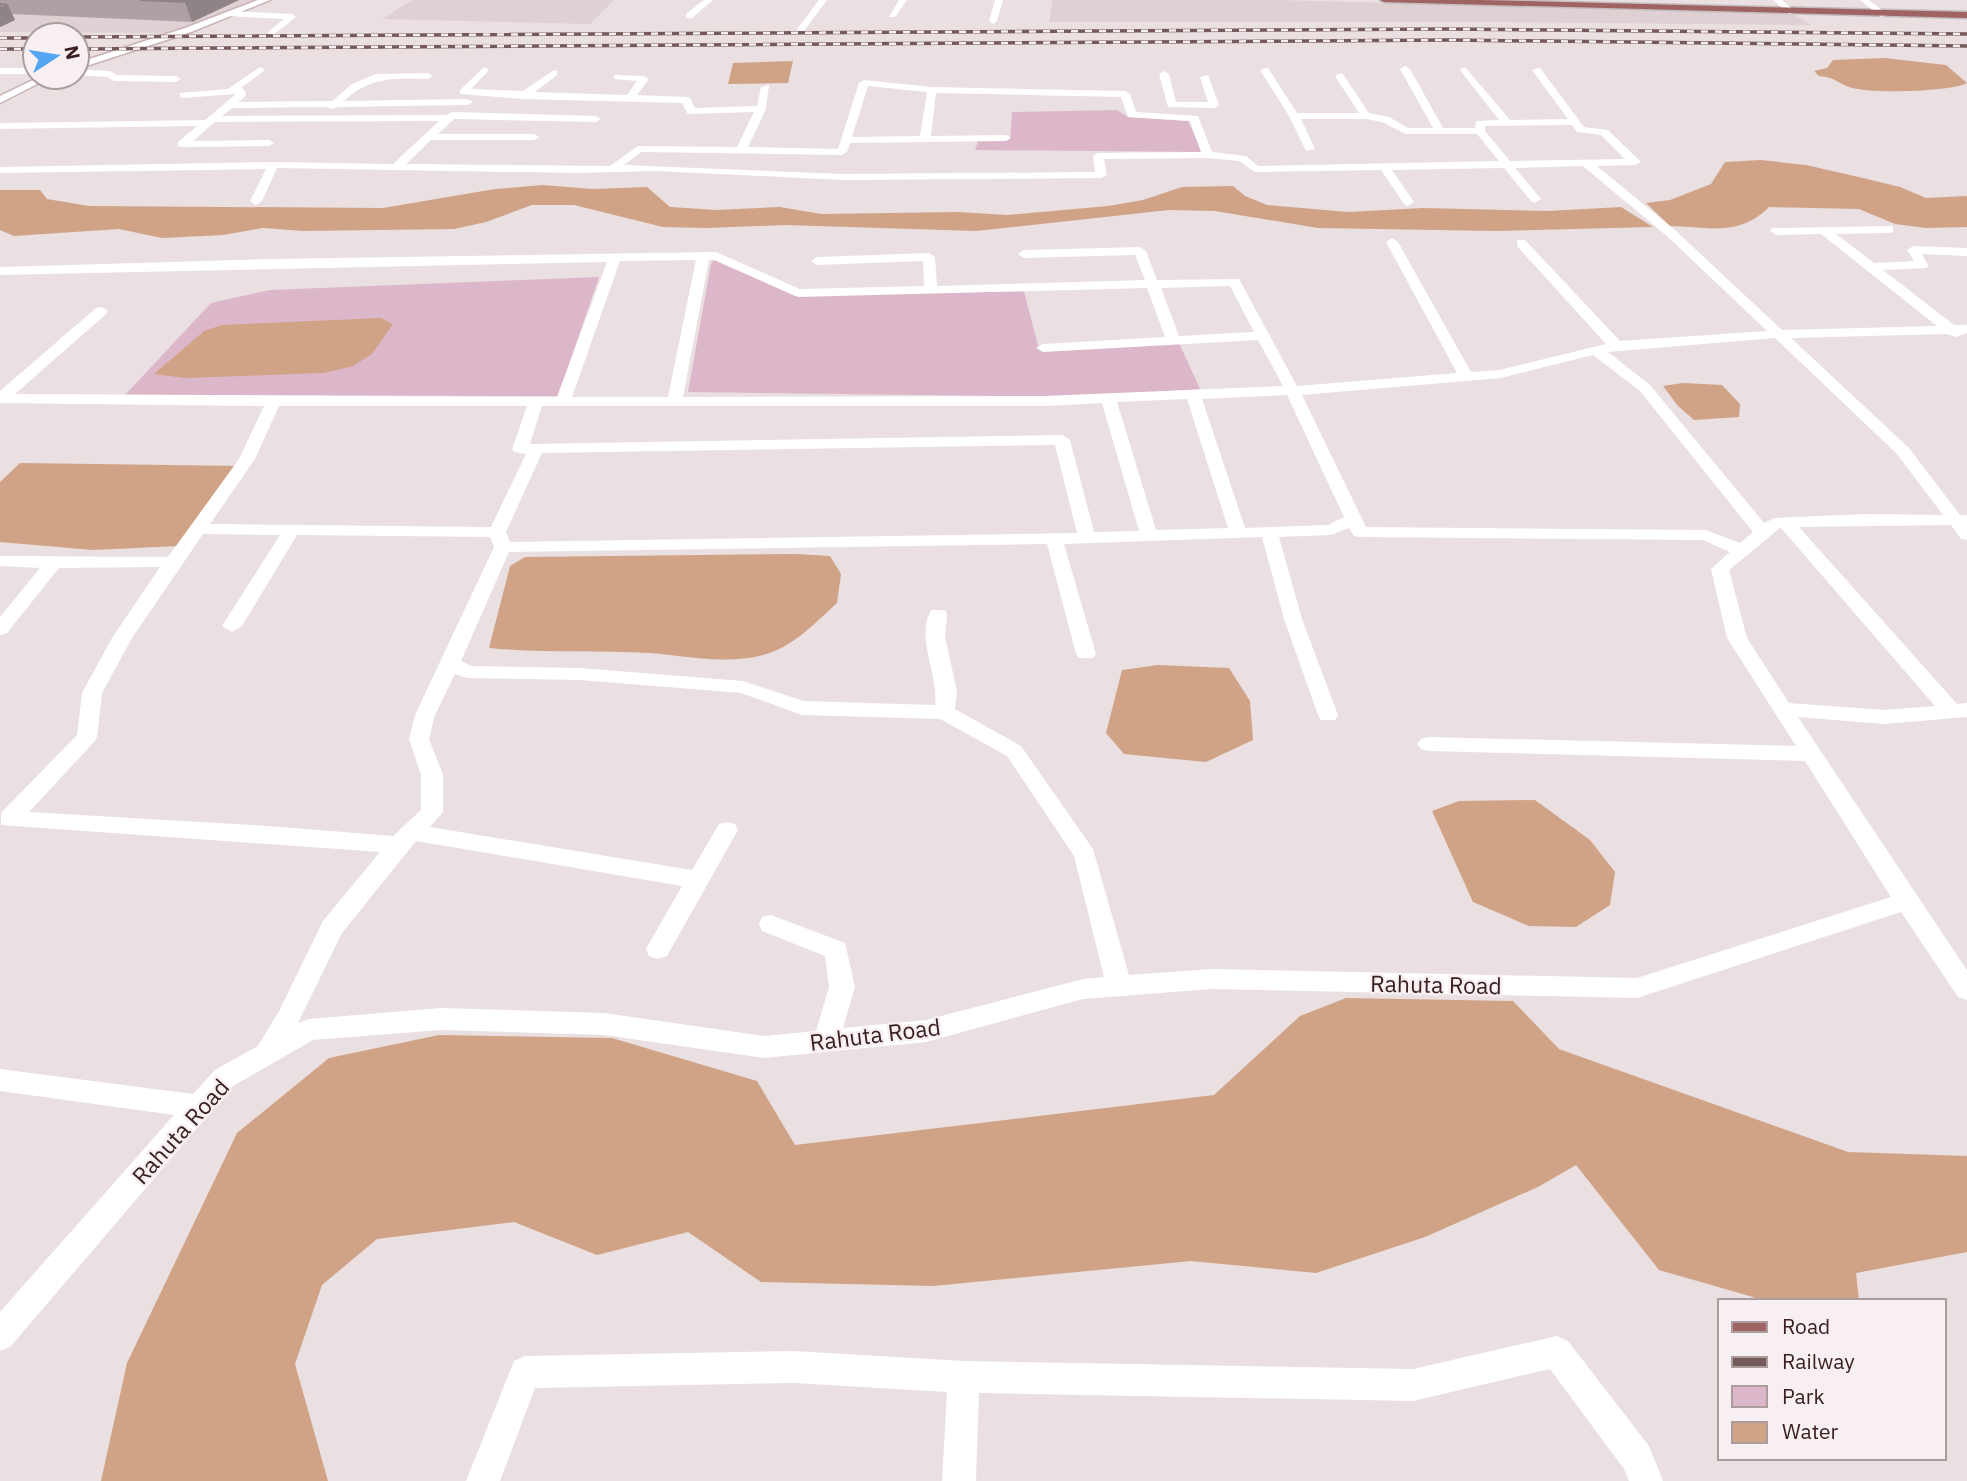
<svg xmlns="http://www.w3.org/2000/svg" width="1967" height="1481" viewBox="0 0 1967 1481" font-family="'IBM Plex Sans',sans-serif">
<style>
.built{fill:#ded0d3}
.green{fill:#dcb7c9}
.water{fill:#d0a386}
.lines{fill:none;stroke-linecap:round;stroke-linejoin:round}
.secondary-casing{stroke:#cab2b5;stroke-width:3}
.primary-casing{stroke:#c4bcbc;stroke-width:3}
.street{fill:#fff;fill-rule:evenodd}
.secondary{fill:#fff;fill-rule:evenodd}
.primary{fill:#a06364;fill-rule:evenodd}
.rail-casing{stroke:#765a5b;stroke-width:3.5}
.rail{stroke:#f7eff1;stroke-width:2.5;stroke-dasharray:7;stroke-linecap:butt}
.wall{fill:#afa1a3}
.shaded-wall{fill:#8e8385}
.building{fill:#cbbbbe;stroke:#8e8385;stroke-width:2}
.labels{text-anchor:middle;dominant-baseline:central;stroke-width:5;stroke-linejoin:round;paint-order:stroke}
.near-street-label{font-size:23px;fill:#3a2021;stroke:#f7eff1}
</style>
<rect width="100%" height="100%" fill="#eadfe1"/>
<!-- built -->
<path class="built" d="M0 0H260L174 33 0 32Z
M412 0H614L590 24 382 19Z
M1053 0H1273L1791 13 1812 25 1494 22H1049Z"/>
<!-- green -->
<path class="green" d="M1117 110 1128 117 1188 121 1202 152 975 150 978 141 1010 139 1012 112Z
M715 259 795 296 1024 291 1039 350 1179 343 1200 389 1076 397 688 392 711 264Z
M599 277 558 396 125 395 211 303 270 290Z"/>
<!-- water -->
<path class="water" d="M1884 58 1946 65 1967 83C1951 92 1866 94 1849 87 1834 81 1836 78 1819 76L1814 71 1827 68 1833 60Z
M793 61 788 83 728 84 733 63Z
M1761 160 1806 165 1863 178 1900 187 1926 198 1967 196V227L1926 228 1895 224 1859 209 1769 207C1739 237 1709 227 1670 226L1646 203 1670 200 1711 184 1725 162Z
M542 185 593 189 647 187 670 207 717 210 780 207 821 214 957 212 1008 215 1108 206 1143 200 1182 187 1233 186 1245 196 1267 205 1348 212 1423 208 1548 211 1621 207 1653 227 1496 231 1318 228 1215 211 1169 210 976 231 785 225 707 228 663 227 574 205H532L486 222 454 229 303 231 263 228 223 235 162 238 119 229 14 236 0 230V190H40L47 199 89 206 383 208 495 189Z
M381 318 393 324 372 354 353 366 324 373 185 378 154 374 204 331 222 325Z
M1683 383 1722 385 1740 404 1739 417 1694 420 1678 406 1663 386Z
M20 463 241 466 179 546 93 550 0 542V482Z
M795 554 830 556 841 574 837 603C815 623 792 648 763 655 726 665 687 656 650 653 596 650 543 653 489 648L510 566 525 557Z
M1158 665 1229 668 1250 701 1253 740 1206 762 1124 754 1106 733 1122 670Z
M1535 800 1590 840 1615 872 1610 905 1576 927 1529 926 1473 902 1432 811 1459 801Z
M1346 998 1513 1001 1559 1049 1848 1152 1967 1156V1252L1856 1273 1859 1301H1758L1753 1297 1659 1270 1576 1165 1538 1187 1425 1237 1316 1273 1191 1261 933 1286 761 1282 688 1232 597 1255 514 1222 377 1239 322 1285 295 1364 328 1481H101L127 1363 237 1133 329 1058 439 1035 612 1038 757 1081 795 1145 1214 1095 1300 1016Z"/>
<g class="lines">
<!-- secondary casing -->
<g class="secondary-casing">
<path id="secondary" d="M258 0H270L191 32 77 69V63L185 28Z
M39 77H51L0 103V96Z"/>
</g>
<!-- primary casing -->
<g class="primary-casing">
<path id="primary" d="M1380 0H1481L1967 12V18L1384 2Z"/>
</g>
<!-- street -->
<path class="street" d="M704 0H713L692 18H686V14Z
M819 0H827L804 31H798L797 29Z
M899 0H907L895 17H889Z
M995 0H1003L997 21 993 24 989 21Z
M1773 0H1782L1796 12 1789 14Z
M1860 0H1869L1888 15 1881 17Z
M229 11 292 14 296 17 272 36 268 33 269 31 284 19 226 16Z
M1405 66 1410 69 1443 128H1475L1476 121 1499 120 1460 70 1465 67 1510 120 1568 119 1532 70 1540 68 1584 127 1608 130 1641 162 1635 165 1597 166 1676 231 1782 330 1937 326 1821 234 1776 235 1770 231 1772 228 1893 226V232L1889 233 1836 234 1874 263 1914 261 1907 250 1913 246 1967 248V256L1922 254 1928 265 1927 268 1883 270 1954 325H1967V333L1955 337 1947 334 1791 338 1909 448 1960 515H1967V540L1961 539 1951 525 1799 527 1957 704 1967 703V717L1884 724 1798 717 1967 970V1000L1958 997 1901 912 1637 998 1211 989 1083 999 926 1042 764 1058 604 1035 441 1030 313 1040 233 1086 11 1346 0 1351V1312L174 1115 0 1091V1069L193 1094 215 1070 258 1046 279 1011 323 921 380 852 1 825V813L77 735 82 693 112 638 160 567 59 568 7 633 0 635V617L40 568 0 566V556L168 557 239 459 264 406 0 403V391L96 308 101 307 108 311 106 314 15 394 557 397 607 262 0 275V267L273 259 716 252 800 289 924 286 923 261 817 265 811 261 817 257 929 253 935 257 937 286 1145 280 1135 255 1024 258 1018 254 1024 250 1140 247 1146 251 1157 280 1239 279 1297 386 1457 373 1386 242 1392 238 1398 242 1471 372 1500 370 1606 344 1517 246V240H1525L1620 341 1767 331 1668 237 1583 166 1515 168 1541 199 1535 203 1531 201 1504 168 1392 170 1414 202 1408 206 1404 204 1381 170 1255 172 1239 161 1208 158 1104 159 1107 175 1101 178 843 180 656 171 577 173 277 168 262 201 256 205 250 201 266 169 0 173V167L273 162 393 164 439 121 215 122 193 141 269 140 274 143 269 146 182 147 178 146V142L197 126 0 129V123L205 120 236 94 184 98 180 97V93L228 89 260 67 265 70 241 88 244 89 246 95 239 102 332 101 352 84 376 74 428 73 433 76 428 79C395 78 370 77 344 101L468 99 473 102 468 105 337 107 332 109 327 107 232 108 222 116 446 115 452 112 596 116 601 119 596 122 454 119 438 134H534L539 137 534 140H431L406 164 610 166 638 146 737 147 754 112 691 114 687 113 682 103 523 99 460 94V90L484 67 489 70 471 89 523 91 554 70 557 71V75L535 92 627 95 637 81 614 79V75L644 76 649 79 637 95 686 97 690 98 695 108 757 106 761 87 769 85 766 109 748 147 838 149 859 83 864 80 932 87 1125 91 1130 94 1136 112 1198 116 1212 152 1246 156 1258 166 1499 161 1477 134H1406L1382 122 1366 119H1301L1315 149 1306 151 1289 116 1260 70 1268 68 1297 113H1359L1335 76 1340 73 1343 74 1369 113 1389 117 1408 128H1433L1400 69ZM868 86 927 92 920 136 852 137ZM936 93 1121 97 1128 117 1190 121 1201 152 1098 153 1093 156 1095 172 843 174 624 165 641 152 842 155 847 152 850 143 1006 141 1011 138 1006 135 931 136ZM1572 125 1577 132 1601 135 1625 159 1510 161 1485 131V126ZM696 260 668 397H572L620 261ZM709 260H714L798 297 1147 288 1165 337 1043 344 1036 348 1043 352 1258 340 1283 386 1045 396 683 397ZM1230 286 1254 332 1179 336 1161 288ZM1775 338 1897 454 1943 515 1867 514 1775 518 1764 523 1650 385 1608 352ZM1593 355 1640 391 1753 532 1740 543 1706 530 1366 527 1302 395 1501 378ZM1287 395 1344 517 1328 525 1245 528 1202 399ZM1187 399 1228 528 1156 530 1117 402ZM1102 403 1139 531 1094 532 1070 440 1062 435 530 444 542 406H1045ZM279 406H527L512 449 514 452 526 454 491 527 210 524 255 459ZM1055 445 1077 533 510 542 506 532 542 453ZM1349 528 1354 536 1360 537 1703 540 1730 552 1711 569 1727 638 1796 746 1428 737 1421 739 1417 744 1421 749 1428 751 1805 761 1891 897 1637 978 1211 969 1129 975 1093 849 1021 746 955 709 957 691 945 637 947 614 945 610H931C915 638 939 675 935 705L804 701 743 681 580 668 471 666 461 661 509 552 1047 544 1076 654 1079 658H1093L1096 654 1064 544 1262 537 1284 619 1318 715 1321 720H1335L1338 715 1302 619 1279 537 1331 535ZM1780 528H1781L1935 706 1884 710 1789 703 1747 638 1729 570ZM203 534 280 535 222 626 232 632 242 626 297 535 490 537 494 547 415 715 409 739 421 775V810L393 836 268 826 29 812 94 742 97 737 102 693 132 638ZM455 674 467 678 580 680 741 693 802 715 940 719 1007 756 1074 856 1104 977 1083 979 926 1020 843 1028 855 987 845 943 771 915 762 917 759 924 762 931 825 956 829 987 816 1031 764 1036 604 1013 441 1008 309 1019 298 1023 342 933 416 841 682 886 646 949 649 956 658 959 667 956 738 830 735 824 727 822 719 824 692 870 430 827 443 812V775L429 739 435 715Z
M0 68H35V74H0Z
M77 69 110 71 117 75 176 76 181 79 176 82 114 81 107 77 77 75Z
M1164 71 1169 74 1176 102H1208L1200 77 1208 75 1219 105 1214 108 1168 107 1159 74Z
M1557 1336 1568 1341 1649 1446 1663 1481H1629L1624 1469 1550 1369 1413 1401 979 1393 976 1481H942L947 1392 793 1383 535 1388 500 1481H466L514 1361 525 1356 793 1351 964 1361 1413 1369Z"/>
<!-- secondary -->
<use href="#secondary" class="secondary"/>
<!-- primary -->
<use href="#primary" class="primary"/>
<!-- rail casing -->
<g class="rail-casing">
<path id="rail" d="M77 37 1444 29 1967 34
M0 38H35
M0 49H35
M77 49 1449 40 1967 46"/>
</g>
<!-- rail -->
<use href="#rail" class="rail"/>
</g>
<!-- wall -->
<path class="wall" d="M0 0H239L192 22 12 14 15 20 0 27Z"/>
<!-- shaded-wall -->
<path class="shaded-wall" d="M189 0H239L192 22 185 2Z
M8 5 15 20 0 27V8Z"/>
<!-- building -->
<path class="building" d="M140 0H189L185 2Z
M0 4 8 5 0 8Z"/>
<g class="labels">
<!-- near-street labels -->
<g class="near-street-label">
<text transform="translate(1436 984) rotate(1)">Rahuta Road</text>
<text transform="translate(875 1034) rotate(-7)">Rahuta Road</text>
<text transform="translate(180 1131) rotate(-48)">Rahuta Road</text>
</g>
</g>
<!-- legend -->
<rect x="1718" y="1299" width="228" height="161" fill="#f7eff1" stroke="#ab9c9e" stroke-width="2"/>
<rect x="1732" y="1322" width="35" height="10" fill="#a06364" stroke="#ab9c9e" stroke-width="2"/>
<text x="1782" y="1334" font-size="21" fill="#3a2021">Road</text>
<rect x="1732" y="1357" width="35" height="10" fill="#765a5b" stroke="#ab9c9e" stroke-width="2"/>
<text x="1782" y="1369" font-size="21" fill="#3a2021">Railway</text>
<rect x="1732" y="1386" width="35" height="21" fill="#dcb7c9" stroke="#ab9c9e" stroke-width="2"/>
<text x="1782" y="1404" font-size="21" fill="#3a2021">Park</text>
<rect x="1732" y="1422" width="35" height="21" fill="#d0a386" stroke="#ab9c9e" stroke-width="2"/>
<text x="1782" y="1439" font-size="21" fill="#3a2021">Water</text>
<!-- north arrow -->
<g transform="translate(56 56) rotate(78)"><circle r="33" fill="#f7eff1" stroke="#ab9c9e" stroke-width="2"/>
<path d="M0-5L12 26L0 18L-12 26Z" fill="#55a6f2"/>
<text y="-10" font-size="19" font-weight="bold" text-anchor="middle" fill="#3a2021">N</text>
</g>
</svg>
